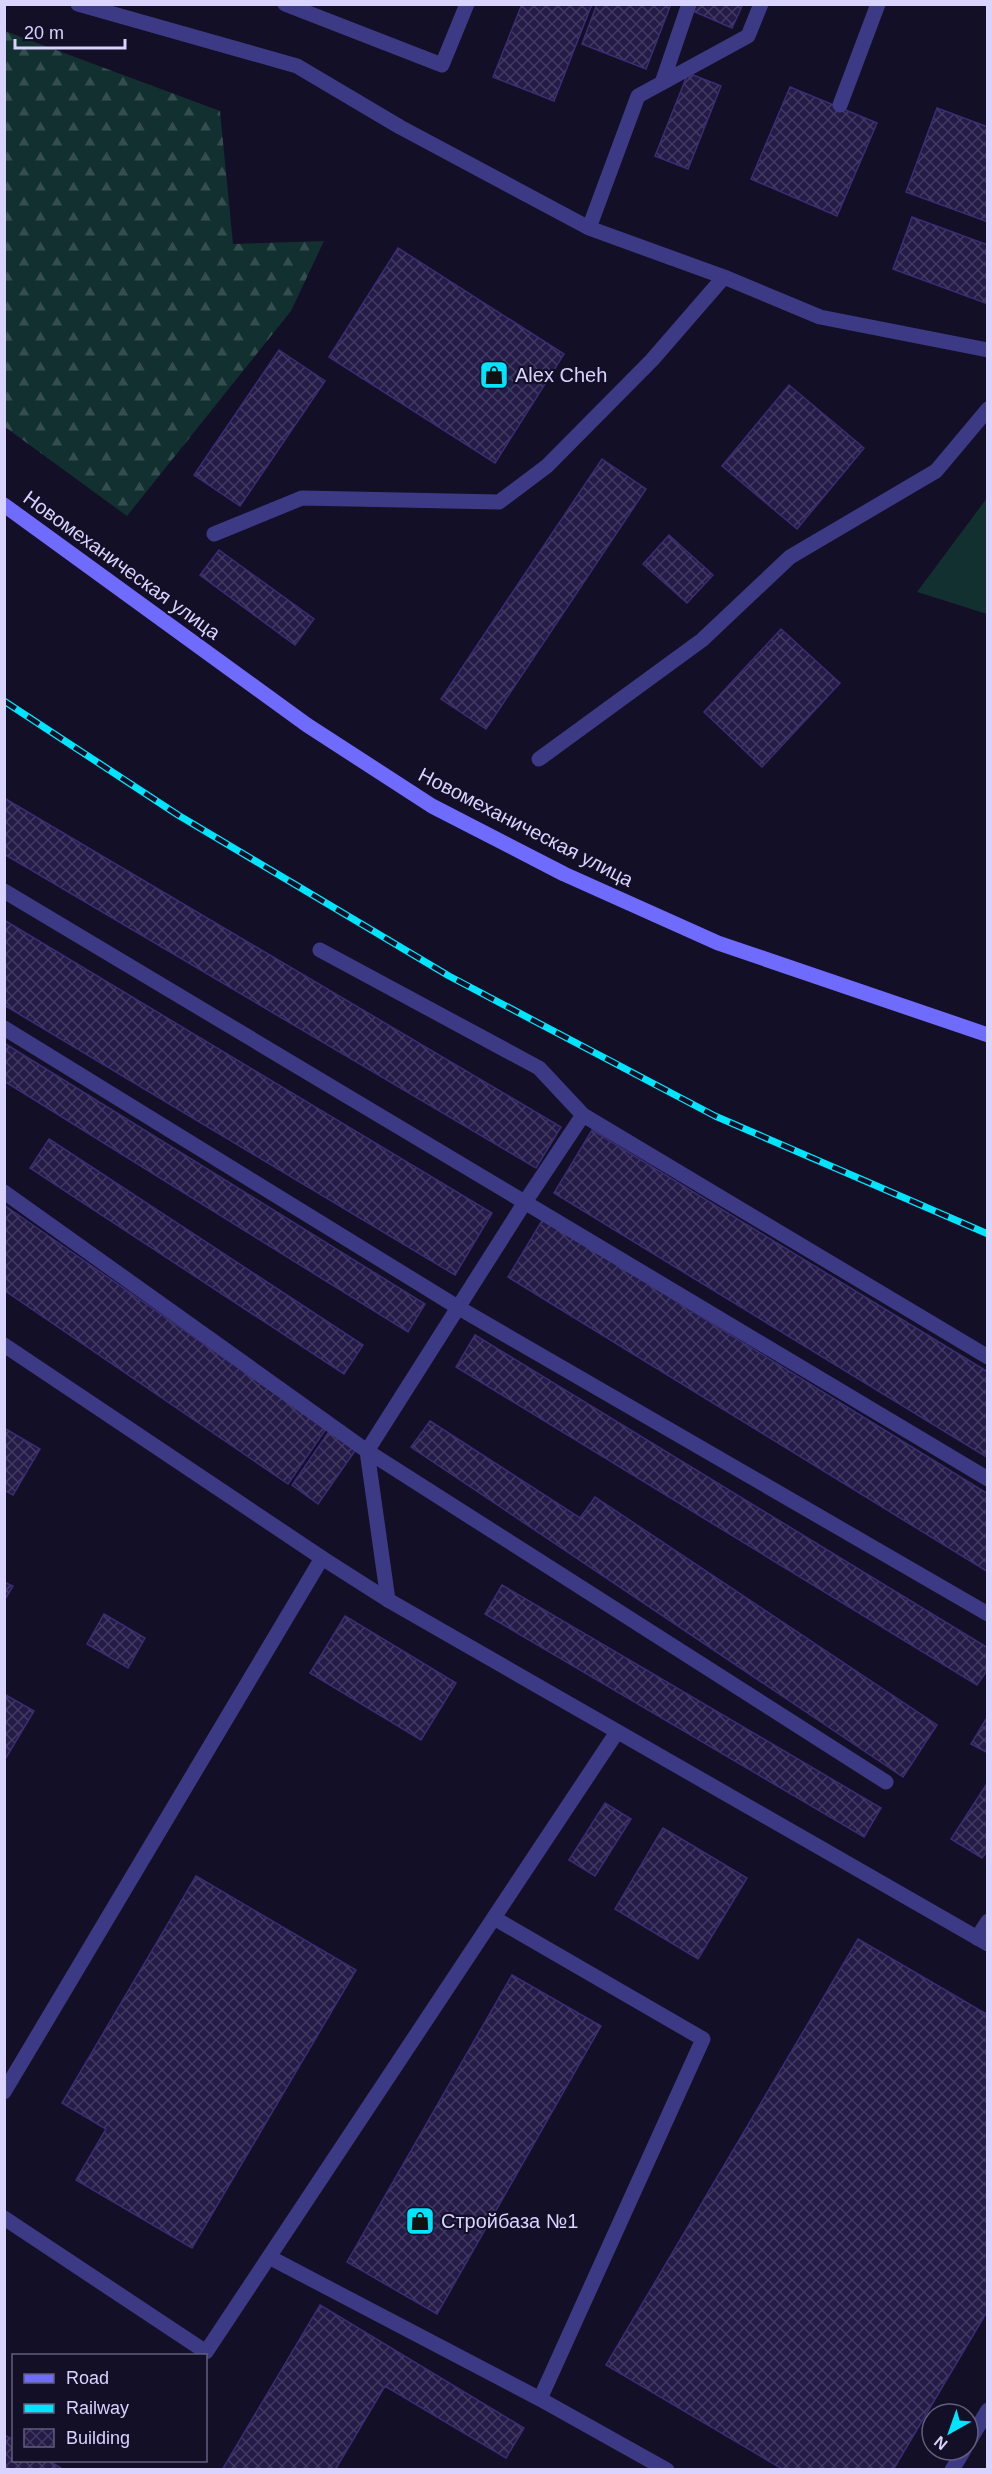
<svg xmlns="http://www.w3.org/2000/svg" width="992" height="2474" viewBox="0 0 992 2474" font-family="Helvetica,sans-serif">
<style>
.green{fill:#12302f}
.forest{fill:url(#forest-firs)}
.building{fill:url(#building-cross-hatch);stroke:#3b2d73;stroke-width:1.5}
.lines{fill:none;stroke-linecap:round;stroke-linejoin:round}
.lane{stroke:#3d3a85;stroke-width:15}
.street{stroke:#3d3a85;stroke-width:15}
.secondary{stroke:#6f6bff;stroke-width:15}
.rail-casing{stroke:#00e5ff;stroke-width:7}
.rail{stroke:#130f26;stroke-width:4.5;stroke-dasharray:14;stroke-linecap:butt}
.labels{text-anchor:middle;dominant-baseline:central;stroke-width:4.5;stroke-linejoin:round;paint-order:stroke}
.poi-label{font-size:20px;fill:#d9d4ff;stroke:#130f26;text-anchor:start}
.street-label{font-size:20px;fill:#d9d4ff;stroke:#130f26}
</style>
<defs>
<pattern id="forest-firs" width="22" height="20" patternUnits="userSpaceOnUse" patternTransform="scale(1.5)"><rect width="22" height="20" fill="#12302f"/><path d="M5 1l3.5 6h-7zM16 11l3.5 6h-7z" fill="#344d4e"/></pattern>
<pattern id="building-cross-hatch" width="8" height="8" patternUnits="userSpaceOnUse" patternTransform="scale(1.5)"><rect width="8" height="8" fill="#241b47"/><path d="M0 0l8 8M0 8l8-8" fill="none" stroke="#433b63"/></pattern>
</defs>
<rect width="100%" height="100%" fill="#130f26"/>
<!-- green -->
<path class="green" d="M987 498V614L917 592Z"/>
<!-- forest -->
<path class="forest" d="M5 31 220 111 233 244 324 241 291 311 127 516 5 427Z"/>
<!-- building -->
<path class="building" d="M522 4H592L554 101 493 77Z
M597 4H671L646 69 582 44Z
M696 4H743L732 28 693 11Z
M688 73 721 86 688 169 655 156Z
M790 87 877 123 837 216 751 179Z
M937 108 988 127V222L906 192Z
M912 217 988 245V304L893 269Z
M398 248 564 354 495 463 329 357Z
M279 350 325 381 240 506 194 475Z
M789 385 864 448 797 529 722 466Z
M602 459 646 489 486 729 441 699Z
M669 535 713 575 687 603 643 564Z
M219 550 314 619 295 645 200 575Z
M781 629 840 683 762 767 704 712Z
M4 798 561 1127 536 1168 4 854Z
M4 920 492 1213 455 1275 4 1005Z
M4 1043 425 1304 408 1332 4 1081Z
M592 1130 988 1372V1458L554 1193Z
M49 1139 363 1345 344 1374 30 1168Z
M4 1205 326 1429 288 1484 4 1290Z
M543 1219 988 1494V1572L508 1277Z
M475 1335 988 1648V1669L977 1685 456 1367Z
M430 1421 580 1518 595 1497 937 1725 903 1777 411 1447Z
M4 1428 40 1449 13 1495 4 1490Z
M330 1430 357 1448 318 1504 292 1485Z
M4 1582 13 1586 4 1601Z
M502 1585 881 1808 864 1837 485 1614Z
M104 1614 145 1638 128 1668 87 1644Z
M345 1616 456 1683 421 1740 310 1673Z
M4 1694 34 1711 4 1761Z
M988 1716V1753L971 1744Z
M988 1782V1850L982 1858 951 1839Z
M605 1803 631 1819 595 1876 569 1860Z
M663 1828 747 1878 698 1959 615 1909Z
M196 1876 356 1970 192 2248 76 2180 106 2129 62 2103Z
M858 1939 988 2015V2310L893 2470H784L606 2365Z
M512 1975 601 2026 437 2314 347 2262Z
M320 2305 524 2428 506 2458 385 2386 335 2470H222Z
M4 2435 14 2440V2460H48L64 2470H4Z"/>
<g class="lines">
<!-- lane -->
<path class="lane" d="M78 4 297 66 400 127 589 228 724 277 820 317 988 350
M285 4 442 65 467 4
M662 83 689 4
M840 105 878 4
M589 228 638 96 748 36 761 4
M214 534 302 498 499 502 547 466 652 360 724 277
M539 759 702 640 790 557 936 471 988 409
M4 891 988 1479
M320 950 539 1068 583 1115
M4 1028 459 1308 988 1614
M4 1192 367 1451 886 1782
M4 1345 322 1558 4 2092
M388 1600 367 1451 525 1202 583 1115 988 1357
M977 1938 988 1921
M4 2218 206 2352 617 1732
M269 2257 540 2399 703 2039 494 1918
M540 2399 667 2470
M968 2443 988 2410
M952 2470 964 2450"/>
<!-- street -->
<path class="street" d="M322 1558 388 1600 988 1944"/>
<!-- secondary -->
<path class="secondary" d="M4 505 307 725 432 806 564 874 718 943 988 1035"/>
<!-- rail casing -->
<g class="rail-casing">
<path id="rail" d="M4 701 178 815 449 976 715 1116 988 1234"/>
</g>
<!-- rail -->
<use href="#rail" class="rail"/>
</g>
<!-- icons -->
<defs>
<g id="shop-square" transform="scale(1.5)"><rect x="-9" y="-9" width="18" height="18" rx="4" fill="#00e5ff" stroke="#130f26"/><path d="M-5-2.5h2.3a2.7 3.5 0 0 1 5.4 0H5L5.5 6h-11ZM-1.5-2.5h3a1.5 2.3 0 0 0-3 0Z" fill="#111"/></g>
</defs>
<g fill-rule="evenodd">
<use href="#shop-square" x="494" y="375"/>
<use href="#shop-square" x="420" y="2221"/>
</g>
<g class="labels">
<!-- poi labels -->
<g class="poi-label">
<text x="515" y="375">Alex Cheh</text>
<text x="441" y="2221">Стройбаза №1</text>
</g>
<!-- street labels -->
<g class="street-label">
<text transform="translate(122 565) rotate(36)">Новомеханическая улица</text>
<text transform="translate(526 827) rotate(27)">Новомеханическая улица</text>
</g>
</g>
<!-- border -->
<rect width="992" height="2474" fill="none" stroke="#d9d4ff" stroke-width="12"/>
<!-- legend -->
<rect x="12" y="2354" width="195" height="108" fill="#130f26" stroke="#625e7d" stroke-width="1.5"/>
<rect x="24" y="2374" width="30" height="9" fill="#6f6bff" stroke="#625e7d" stroke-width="1.5"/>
<text x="66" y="2384" font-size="18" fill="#d9d4ff">Road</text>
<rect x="24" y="2404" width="30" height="9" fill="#00e5ff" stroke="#625e7d" stroke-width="1.5"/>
<text x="66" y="2414" font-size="18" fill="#d9d4ff">Railway</text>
<rect x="24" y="2429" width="30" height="18" fill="url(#building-cross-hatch)" stroke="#625e7d" stroke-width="1.5"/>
<text x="66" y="2444" font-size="18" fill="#d9d4ff">Building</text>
<!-- north arrow -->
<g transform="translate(950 2432) rotate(220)"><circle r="28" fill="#130f26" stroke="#625e7d" stroke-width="1.5"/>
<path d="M0-4.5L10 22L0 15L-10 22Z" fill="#00e5ff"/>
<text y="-9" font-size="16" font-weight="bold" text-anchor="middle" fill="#d9d4ff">N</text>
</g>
<!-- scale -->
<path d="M15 39v9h110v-9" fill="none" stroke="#d9d4ff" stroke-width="3"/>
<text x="24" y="39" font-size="18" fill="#d9d4ff" stroke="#130f26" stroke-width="4.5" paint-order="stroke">20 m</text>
</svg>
